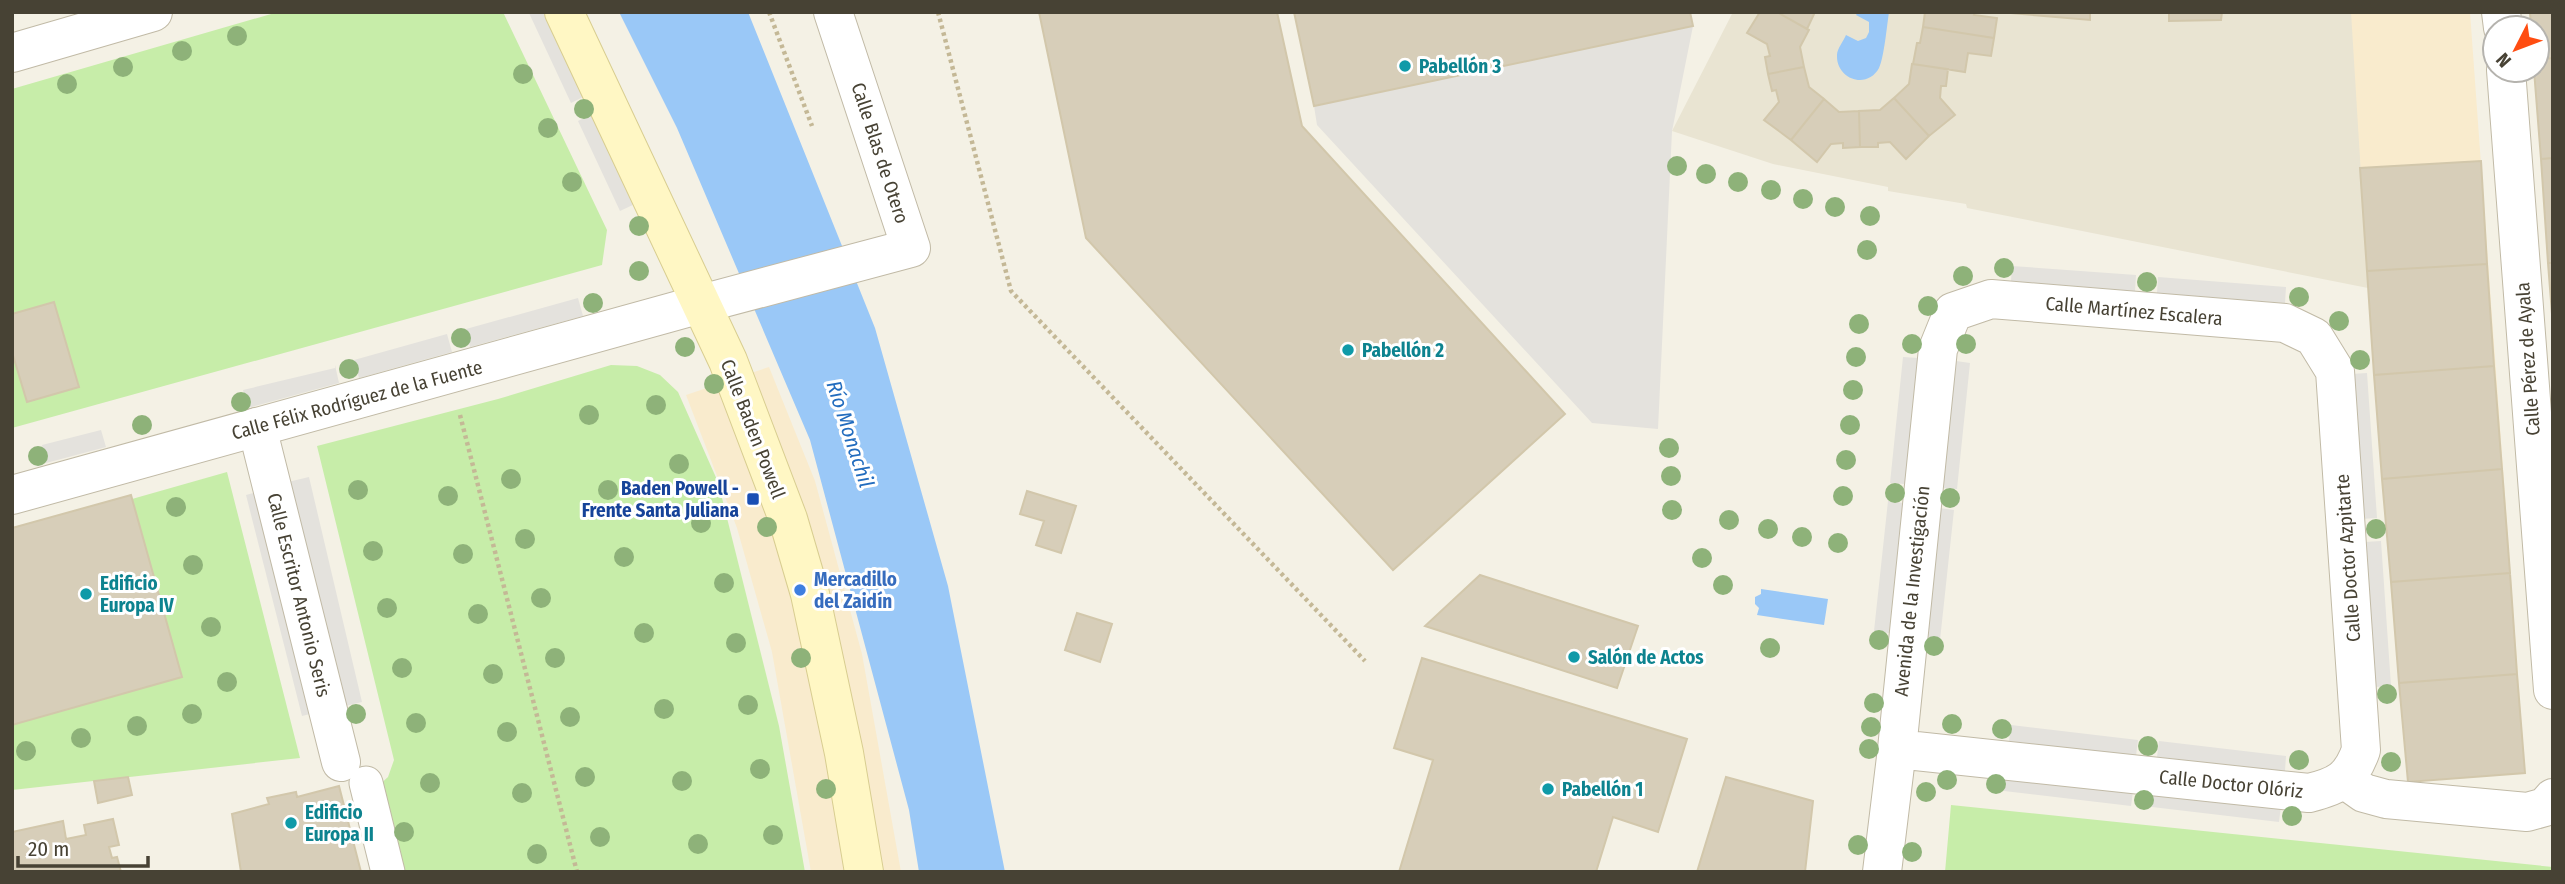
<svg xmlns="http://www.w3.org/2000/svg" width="2565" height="884" viewBox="0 0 2565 884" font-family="'Fira Sans Condensed',sans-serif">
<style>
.residential{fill:#e9e4d2}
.commercial{fill:#f9ebcd}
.green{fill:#c7eda9}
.parking{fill:#e4e2dd}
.water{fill:#9ac8f7}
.building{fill:#d7ceb9;stroke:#d2c7ab;stroke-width:2}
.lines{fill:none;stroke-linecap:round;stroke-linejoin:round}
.pedestrian-casing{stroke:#c1baa6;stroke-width:35}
.minor-casing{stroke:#c1baa6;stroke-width:40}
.tertiary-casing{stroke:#c1baa6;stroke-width:40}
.secondary-casing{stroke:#d8cd90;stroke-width:40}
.path{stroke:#c4b896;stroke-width:4.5;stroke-dasharray:3.5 3.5;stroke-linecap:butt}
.pedestrian{stroke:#fff;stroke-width:33}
.minor{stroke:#fff;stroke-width:38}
.tertiary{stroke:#fff;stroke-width:38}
.secondary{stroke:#fff7c4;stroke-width:38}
.tree{fill:#8eb279}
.culture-dot{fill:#0f9aa8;stroke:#fff;stroke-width:2.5}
.transit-dot{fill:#1a4fb4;stroke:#fff;stroke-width:2.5}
.shop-dot{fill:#3f7fe0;stroke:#fff;stroke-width:2.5}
.labels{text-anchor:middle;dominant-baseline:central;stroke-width:6;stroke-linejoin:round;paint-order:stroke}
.culture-label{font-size:19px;font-weight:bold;fill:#0d838f;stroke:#fff;text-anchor:start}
.street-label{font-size:19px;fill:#474234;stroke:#fff}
.transit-label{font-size:19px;font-weight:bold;fill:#164399;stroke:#fff;text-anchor:end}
.shop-label{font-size:19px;font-weight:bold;fill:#366cbe;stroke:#fff;text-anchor:start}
.water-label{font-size:21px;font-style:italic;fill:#226cbe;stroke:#fff}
</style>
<rect width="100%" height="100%" fill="#f4f1e5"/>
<!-- residential -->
<path class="residential" d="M1733 12H2352L2368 288 1967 208 1966 204 1888 191V187L1773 164 1672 131Z"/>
<!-- commercial -->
<path class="commercial" d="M2351 12H2470L2525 773 2408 782 2368 288Z
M769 367 815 481 862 654 901 872H811L772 652 737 528 686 395Z"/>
<!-- green -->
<path class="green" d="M278 12H503L607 230 602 265 12 428V89Z
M611 365 637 366 660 375 678 392 718 482 779 726 805 872H397L377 787 388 777 394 760 317 446 498 399Z
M227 472 300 758 12 790V725L182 677 132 499Z
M1951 805 2553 867V872H1945Z"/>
<!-- parking -->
<path class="parking" d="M548 12 587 95 571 103 529 13Z
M1693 26 1672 131 1658 429 1592 423 1317 125 1314 106Z
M594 113 637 203 620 211 578 121Z
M2012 266 2136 275 2135 291 2011 281Z
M2158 277 2286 287 2285 303 2157 293Z
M578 298 583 316 470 347 466 329Z
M447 334 452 352 359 378 354 360Z
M1903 357 1918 358 1905 484 1890 483Z
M1956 361 1970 363 1957 489 1942 488Z
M335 365 339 383 248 408 243 390 335 368Z
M2367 373 2377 518 2361 519 2351 374Z
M101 430 106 447 46 463 42 445Z
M309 477 362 702 341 707 288 482Z
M261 491 318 712 302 716 246 495Z
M1888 501 1903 503 1889 633 1874 631Z
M1939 508 1954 510 1940 640 1925 638Z
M2381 541 2391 686 2375 687 2365 542Z
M2011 725 2138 740 2136 756 2009 741Z
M2159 741 2286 756 2285 771 2157 757Z
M2006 776 2133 791 2131 806 2004 791Z
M2153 792 2281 806 2279 822 2152 807Z"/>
<!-- water -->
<path class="water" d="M619 12H748L875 328 948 586 1005 872H919L909 810 810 440 677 128Z
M1858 12H1889C1887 25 1884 58 1879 68 1867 90 1836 79 1837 55 1837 49 1844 40 1846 35L1858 41 1866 38 1869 32V22L1856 15Z
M1761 589 1828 599 1824 625 1757 615 1759 608 1755 604V597L1761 594Z"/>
<!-- building -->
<path class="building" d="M1039 12H1277L1302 126 1565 414 1393 570 1086 238Z
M1294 12H1690L1693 26 1314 106Z
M1760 12H1777L1809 30 1800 47 1804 67 1768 74 1765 57 1770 56 1767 44 1747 33Z
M1777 12H1815L1807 29Z
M1925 12H1975L1974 15 1997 18 1994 38 1923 27Z
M1999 12H2090V20Z
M2169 12H2222L2221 20 2169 21Z
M2530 12H2553V58L2537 59V28H2531Z
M1923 27 1994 38 1991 56 1968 53 1965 72 1913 64 1917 43H1920Z
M2553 58V158L2541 159 2534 70H2537V59Z
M1912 64 1948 69 1946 86H1941L1940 98 1955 115 1929 136 1894 98 1909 84Z
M1804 67 1809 87 1824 99 1791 140 1764 120 1779 102 1776 90 1772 91 1768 74Z
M1894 98 1929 136 1906 159 1890 142 1878 143V147H1860L1859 111 1880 110Z
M1824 99 1839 112 1859 111 1860 147 1843 148V143L1831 144 1817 162 1791 140Z
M2553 158V263H2548L2541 159Z
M2481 161 2487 264 2367 271 2360 168Z
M2548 263H2553V324L2552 314Z
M2487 264 2494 366 2374 375 2367 271Z
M54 302 79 387 27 402 12 352V314Z
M2494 366 2502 469 2382 479 2374 375Z
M2502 469 2510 573 2391 582 2382 479Z
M1027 491 1076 506 1061 553 1036 545 1044 521 1020 514Z
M131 495 182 677 12 725V528Z
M2510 573 2517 674 2399 683 2391 582Z
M1480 575 1638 626 1617 688 1425 626Z
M1077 613 1112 624 1100 662 1065 650Z
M1422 658 1687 739 1658 832 1613 817 1596 872H1399L1433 760 1394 748Z
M2517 674 2525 773 2408 782 2399 683Z
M128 777 132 795 98 803 94 781Z
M1726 777 1813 801 1805 872H1697Z
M339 786 361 872H241L232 814 269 804 267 798 296 792 297 797Z
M113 819 119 845 109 847 112 858 117 857 121 872H12V832L63 821 66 839 86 835 84 825Z"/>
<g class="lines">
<!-- pedestrian casing -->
<g class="pedestrian-casing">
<path id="pedestrian" d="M366 783 388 872"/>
</g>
<!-- minor casing -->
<g class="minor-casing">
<path id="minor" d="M2501 12 2503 28
M12 53 153 12
M2506 70 2553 690
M701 304 911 248 833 12
M257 427 341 762
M2344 779 2364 793 2386 799 2527 812 2545 807 2553 798
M1882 872 1897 749 1938 349 1953 312 1991 299 2285 323 2314 337 2335 371 2361 750C2351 779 2338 786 2309 793L1897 749"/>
</g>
<!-- tertiary casing -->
<g class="tertiary-casing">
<path id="tertiary" d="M12 495 701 304"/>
</g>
<!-- secondary casing -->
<g class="secondary-casing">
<path id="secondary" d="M564 12 728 361 788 519 810 594 844 753 864 872"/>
</g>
<!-- path -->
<path class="path" d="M769 12 812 126
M938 12 1011 291 1365 661
M460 415 577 872"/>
<!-- pedestrian -->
<use href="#pedestrian" class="pedestrian"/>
<!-- minor -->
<use href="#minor" class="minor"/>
<!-- tertiary -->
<use href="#tertiary" class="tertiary"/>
<!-- secondary -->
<use href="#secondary" class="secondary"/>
</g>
<!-- trees -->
<g class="tree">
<circle cx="237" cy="36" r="10"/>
<circle cx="182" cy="51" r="10"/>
<circle cx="123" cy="67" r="10"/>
<circle cx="523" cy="74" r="10"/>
<circle cx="67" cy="84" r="10"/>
<circle cx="584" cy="109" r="10"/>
<circle cx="548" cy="128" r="10"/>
<circle cx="1677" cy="166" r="10"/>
<circle cx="1706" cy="174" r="10"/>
<circle cx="572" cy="182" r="10"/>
<circle cx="1738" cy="182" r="10"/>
<circle cx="1771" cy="190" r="10"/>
<circle cx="1803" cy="199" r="10"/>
<circle cx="1835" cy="207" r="10"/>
<circle cx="1870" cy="216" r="10"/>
<circle cx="639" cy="226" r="10"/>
<circle cx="1867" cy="250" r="10"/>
<circle cx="2004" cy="268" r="10"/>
<circle cx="639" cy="271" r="10"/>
<circle cx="1963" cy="276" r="10"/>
<circle cx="2147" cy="282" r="10"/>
<circle cx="2299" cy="297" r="10"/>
<circle cx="593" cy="303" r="10"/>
<circle cx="1928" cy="306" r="10"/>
<circle cx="2339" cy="321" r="10"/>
<circle cx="1859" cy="324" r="10"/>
<circle cx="461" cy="338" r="10"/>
<circle cx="1912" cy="344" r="10"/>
<circle cx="1966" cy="344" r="10"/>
<circle cx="685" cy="347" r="10"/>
<circle cx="1856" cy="357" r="10"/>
<circle cx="2360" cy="360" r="10"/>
<circle cx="349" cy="369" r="10"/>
<circle cx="714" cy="384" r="10"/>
<circle cx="1853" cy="390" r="10"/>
<circle cx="241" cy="402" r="10"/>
<circle cx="656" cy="405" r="10"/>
<circle cx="589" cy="415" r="10"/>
<circle cx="142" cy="425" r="10"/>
<circle cx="1850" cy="425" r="10"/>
<circle cx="1669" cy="448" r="10"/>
<circle cx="38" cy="456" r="10"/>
<circle cx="1846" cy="460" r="10"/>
<circle cx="679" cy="464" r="10"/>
<circle cx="1671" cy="476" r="10"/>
<circle cx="511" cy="479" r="10"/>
<circle cx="358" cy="490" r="10"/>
<circle cx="608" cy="490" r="10"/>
<circle cx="1895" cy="493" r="10"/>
<circle cx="448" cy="496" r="10"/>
<circle cx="1843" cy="496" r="10"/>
<circle cx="1950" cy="498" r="10"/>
<circle cx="176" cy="507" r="10"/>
<circle cx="1672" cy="510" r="10"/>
<circle cx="1729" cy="520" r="10"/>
<circle cx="701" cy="523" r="10"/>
<circle cx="767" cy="527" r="10"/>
<circle cx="1768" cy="529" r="10"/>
<circle cx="2376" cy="529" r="10"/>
<circle cx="1802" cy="537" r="10"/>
<circle cx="525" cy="539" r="10"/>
<circle cx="1838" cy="543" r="10"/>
<circle cx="373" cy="551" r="10"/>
<circle cx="463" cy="554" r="10"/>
<circle cx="624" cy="557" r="10"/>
<circle cx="1702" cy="558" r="10"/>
<circle cx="193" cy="565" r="10"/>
<circle cx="724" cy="583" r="10"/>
<circle cx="1723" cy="585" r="10"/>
<circle cx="541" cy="598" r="10"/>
<circle cx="387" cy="608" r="10"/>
<circle cx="478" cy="614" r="10"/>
<circle cx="211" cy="627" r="10"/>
<circle cx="644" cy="633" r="10"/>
<circle cx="1879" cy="640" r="10"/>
<circle cx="736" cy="643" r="10"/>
<circle cx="1934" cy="646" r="10"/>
<circle cx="1770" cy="648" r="10"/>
<circle cx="555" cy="658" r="10"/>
<circle cx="801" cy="658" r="10"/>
<circle cx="402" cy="668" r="10"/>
<circle cx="493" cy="674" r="10"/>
<circle cx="227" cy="682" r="10"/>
<circle cx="2387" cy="694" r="10"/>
<circle cx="1874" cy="703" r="10"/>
<circle cx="748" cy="705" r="10"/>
<circle cx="664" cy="709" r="10"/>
<circle cx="192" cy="714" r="10"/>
<circle cx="356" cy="714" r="10"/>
<circle cx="570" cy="717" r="10"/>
<circle cx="416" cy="723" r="10"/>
<circle cx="1952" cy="724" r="10"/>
<circle cx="137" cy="726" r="10"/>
<circle cx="1871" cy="727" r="10"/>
<circle cx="2002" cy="729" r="10"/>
<circle cx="507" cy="732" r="10"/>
<circle cx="81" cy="738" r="10"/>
<circle cx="2148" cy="746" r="10"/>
<circle cx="1869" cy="749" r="10"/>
<circle cx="26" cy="751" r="10"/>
<circle cx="2299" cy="760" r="10"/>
<circle cx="2391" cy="762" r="10"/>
<circle cx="760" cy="769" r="10"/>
<circle cx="585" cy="777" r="10"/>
<circle cx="1947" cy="780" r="10"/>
<circle cx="682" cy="781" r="10"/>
<circle cx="430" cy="783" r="10"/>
<circle cx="1996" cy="784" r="10"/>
<circle cx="826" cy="789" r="10"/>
<circle cx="1926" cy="792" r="10"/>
<circle cx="522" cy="793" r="10"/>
<circle cx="2144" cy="800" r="10"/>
<circle cx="2292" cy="816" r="10"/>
<circle cx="404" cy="832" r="10"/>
<circle cx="773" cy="835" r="10"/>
<circle cx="600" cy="837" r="10"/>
<circle cx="698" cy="844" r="10"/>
<circle cx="1858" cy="845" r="10"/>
<circle cx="1912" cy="852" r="10"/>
<circle cx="537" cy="854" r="10"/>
</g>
<!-- markers -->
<g class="culture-dot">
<circle cx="1405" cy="66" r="7"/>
<circle cx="1348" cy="350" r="7"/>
<circle cx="86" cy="594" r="7"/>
<circle cx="1574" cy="657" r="7"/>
<circle cx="1548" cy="789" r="7"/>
<circle cx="291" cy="823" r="7"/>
</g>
<rect class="transit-dot" x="746" y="492" width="14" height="14" rx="3.5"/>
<circle class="shop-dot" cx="800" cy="590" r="7"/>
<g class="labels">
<!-- culture labels -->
<g class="culture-label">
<text x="1419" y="66">Pabellón 3</text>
<text x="1362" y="350">Pabellón 2</text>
<text x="100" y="583">Edificio<tspan x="100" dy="22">Europa IV</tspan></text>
<text x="1588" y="657">Salón de Actos</text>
<text x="1562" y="789">Pabellón 1</text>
<text x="305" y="812">Edificio<tspan x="305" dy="22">Europa II</tspan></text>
</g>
<!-- street labels -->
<g class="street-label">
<text transform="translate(880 153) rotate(72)">Calle Blas de Otero</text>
<text transform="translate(2134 311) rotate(5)">Calle Martínez Escalera</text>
<text transform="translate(2528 359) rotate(-94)">Calle Pérez de Ayala</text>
<text transform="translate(357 400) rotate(-15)">Calle Félix Rodríguez de la Fuente</text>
<text transform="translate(753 429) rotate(69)">Calle Baden Powell</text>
<text transform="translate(2348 558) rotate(-94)">Calle Doctor Azpitarte</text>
<text transform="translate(1912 591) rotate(-84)">Avenida de la Investigación</text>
<text transform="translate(299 595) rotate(76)">Calle Escritor Antonio Seris</text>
<text transform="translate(2231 784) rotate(6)">Calle Doctor Olóriz</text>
</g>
<!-- transit labels -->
<g class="transit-label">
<text x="739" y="488">Baden Powell -<tspan x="739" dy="22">Frente Santa Juliana</tspan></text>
</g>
<!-- shop labels -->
<g class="shop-label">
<text x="814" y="579">Mercadillo<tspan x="814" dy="22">del Zaidín</tspan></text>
</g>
<!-- water labels -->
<g class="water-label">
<text transform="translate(850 434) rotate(72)">Río Monachil</text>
</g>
</g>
<!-- border -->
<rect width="2565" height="884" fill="none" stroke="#474234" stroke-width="28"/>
<!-- north arrow -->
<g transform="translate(2516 49) rotate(228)"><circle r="33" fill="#ffffff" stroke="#b5b3ae" stroke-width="2"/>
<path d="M0-5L12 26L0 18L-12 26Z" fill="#ff4d11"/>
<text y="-10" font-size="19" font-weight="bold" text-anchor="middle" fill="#474234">N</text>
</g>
<!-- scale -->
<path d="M18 856v10h130v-10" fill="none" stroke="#474234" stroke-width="3.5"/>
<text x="28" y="856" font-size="21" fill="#474234" stroke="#ffffff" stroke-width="5" paint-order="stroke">20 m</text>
</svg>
